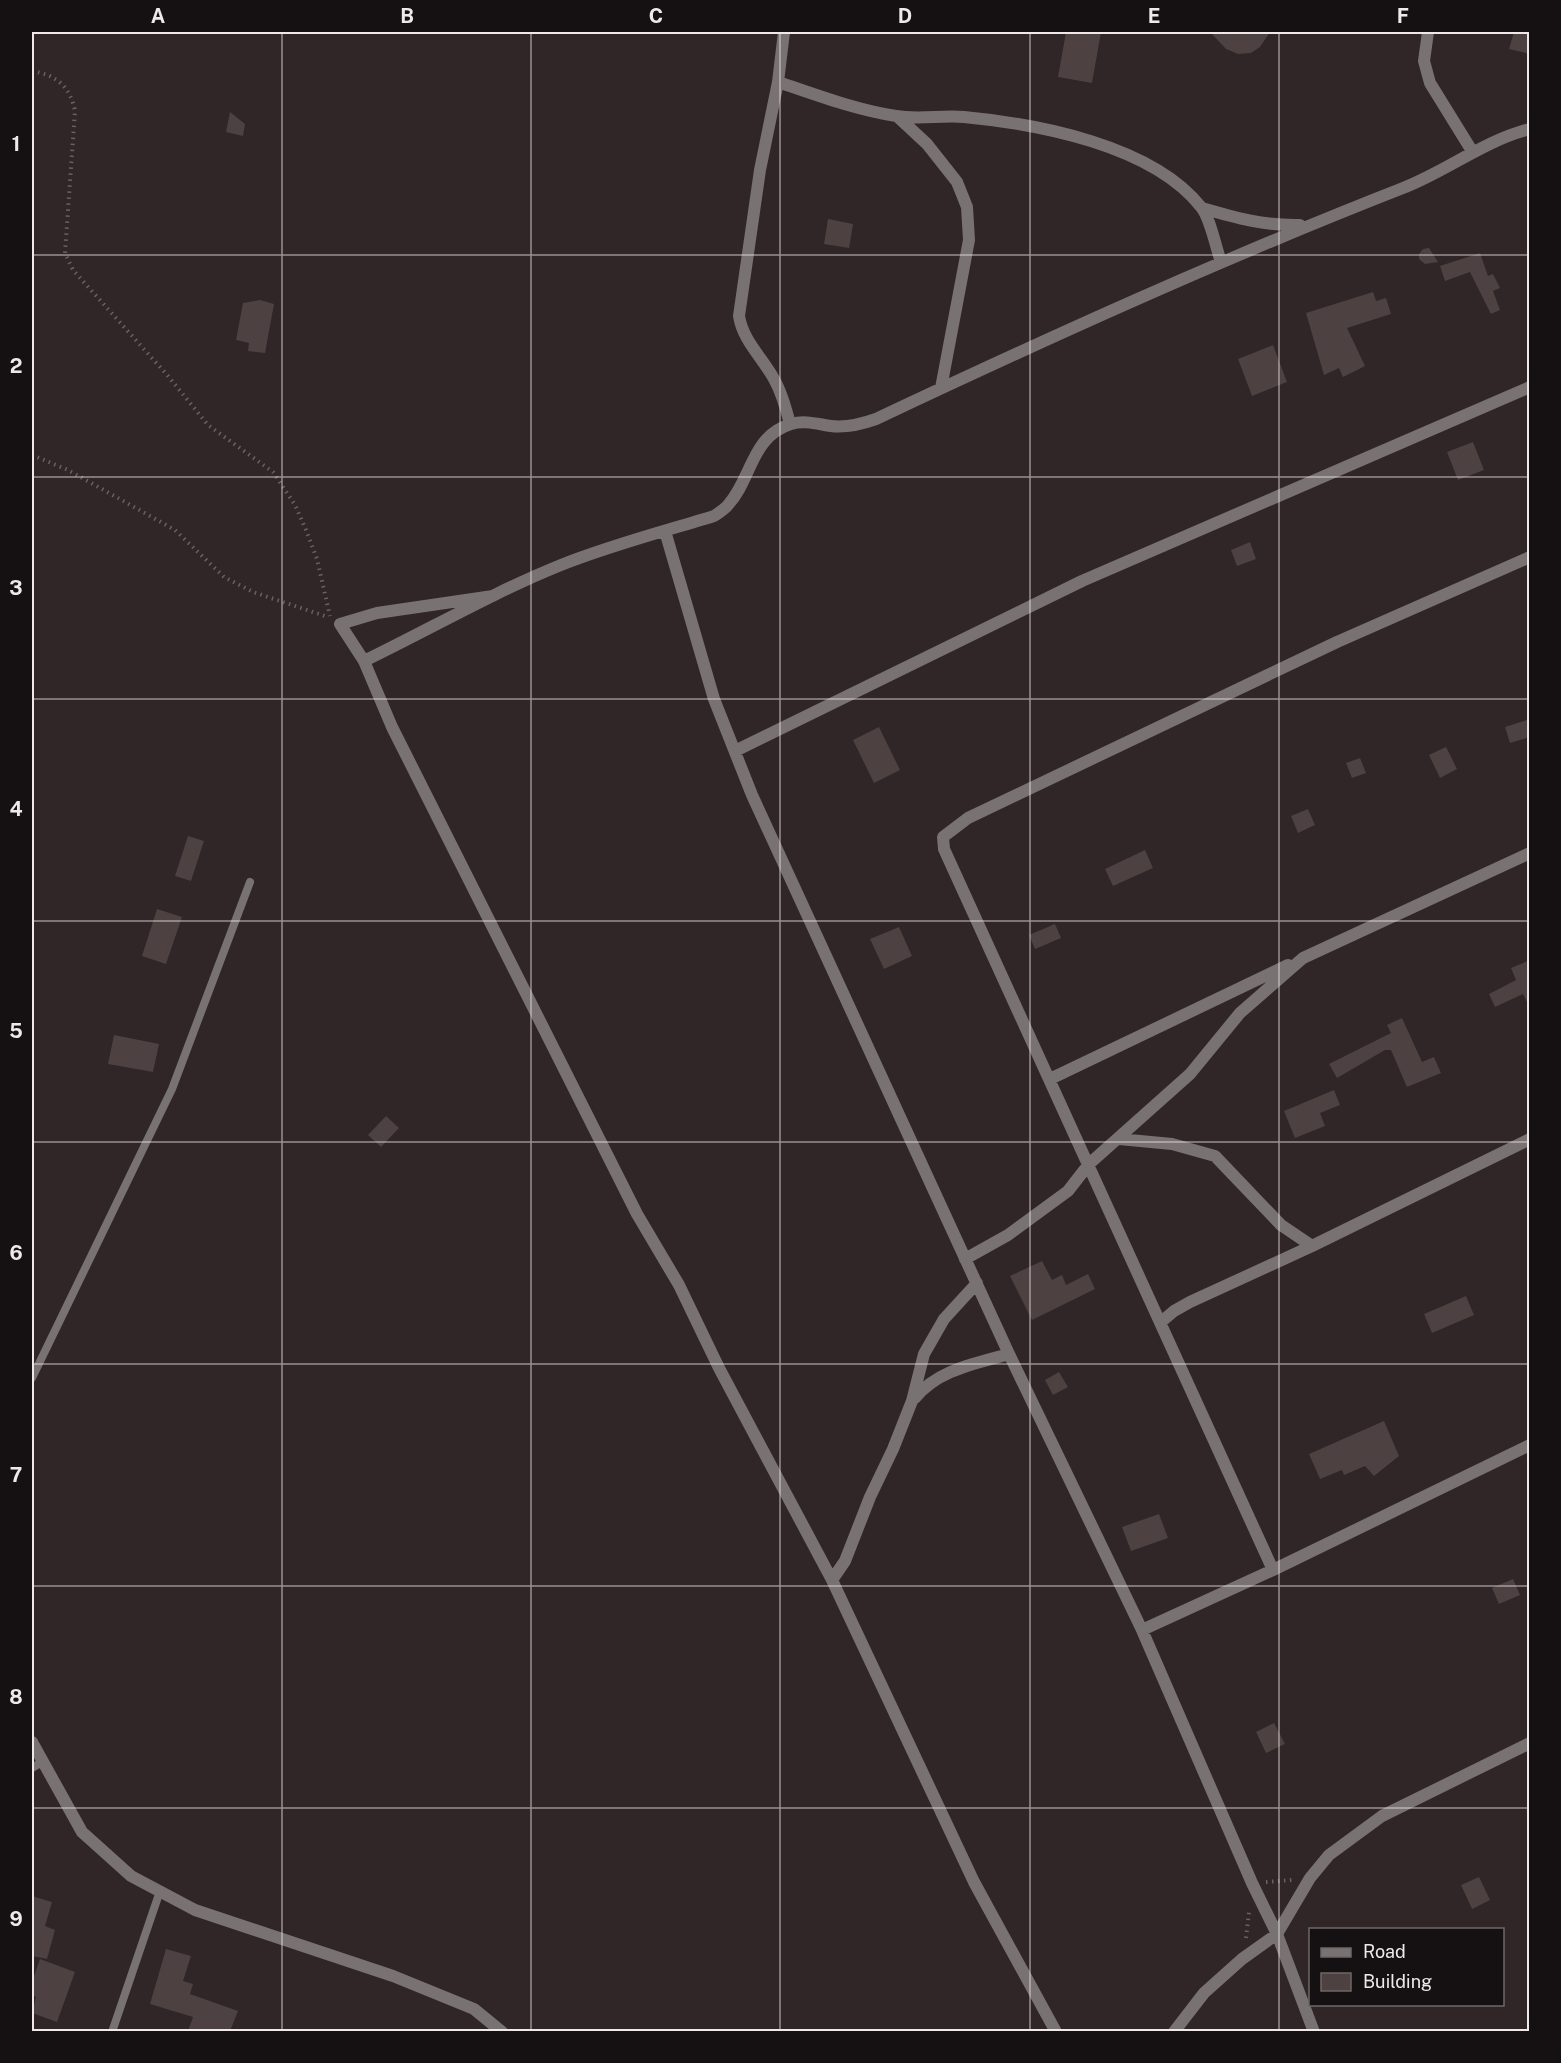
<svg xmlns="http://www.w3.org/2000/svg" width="1561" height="2063" viewBox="0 0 1561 2063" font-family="'Public Sans',sans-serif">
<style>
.building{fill:#4d4142}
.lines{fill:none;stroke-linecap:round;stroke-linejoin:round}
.path{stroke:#6a6162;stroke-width:4;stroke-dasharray:1.5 4.5;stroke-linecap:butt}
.lane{stroke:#787273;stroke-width:8}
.street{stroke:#787273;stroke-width:12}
.grid{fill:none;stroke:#f0e9ea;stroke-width:1.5;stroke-opacity:0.55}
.neatline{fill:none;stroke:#f0e9ea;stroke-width:2}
.grid-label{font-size:20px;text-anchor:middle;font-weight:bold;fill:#f0e9ea}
</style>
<rect width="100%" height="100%" fill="#302527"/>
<!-- building -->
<path class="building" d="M1066 32H1101L1092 83 1058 77Z
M1210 32H1270L1260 47 1251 53 1238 54 1226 49Z
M1514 32H1530V54L1509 49Z
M230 112 245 124 243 136 226 132Z
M828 219 853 224 849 248 824 244Z
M1429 248 1438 262 1425 264 1419 259V254L1423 249Z
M1480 253 1488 276 1493 274 1500 288 1493 291 1500 310 1491 314 1470 272 1445 281 1440 266Z
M1373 292 1376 301 1386 298 1391 314 1347 328 1365 366 1343 377 1339 368 1324 375 1306 313Z
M260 300 274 304 265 353 248 351 249 343 236 340 243 303Z
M1273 345 1287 382 1252 396 1238 359Z
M1473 442 1484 470 1458 480 1447 452Z
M1250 542 1256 559 1237 566 1231 550Z
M1530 719V737L1510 743 1505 727Z
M879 727 900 770 874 783 853 740Z
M1446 747 1457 769 1440 778 1429 755Z
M1360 758 1366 773 1352 778 1346 763Z
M1308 809 1315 825 1298 833 1291 816Z
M188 836 204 841 191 881 175 876Z
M1145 850 1153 868 1113 886 1105 869Z
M157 909 182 917 166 964 142 956Z
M1055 924 1061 938 1035 949 1029 935Z
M899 927 912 956 884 969 870 939Z
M1530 960V1008L1523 994 1495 1007 1489 994 1516 980 1511 968Z
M1402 1018 1422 1062 1434 1057 1441 1073 1407 1087 1391 1050H1385L1337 1078 1329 1064 1391 1033 1387 1025Z
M114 1035 159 1044 153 1072 108 1064Z
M1334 1090 1340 1105 1320 1113 1325 1126 1295 1138 1284 1111Z
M386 1116 399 1128 381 1147 368 1135Z
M1042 1261 1052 1280 1062 1275 1066 1285 1088 1274 1095 1289 1032 1320 1010 1276Z
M1466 1296 1474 1315 1432 1333 1424 1314Z
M1059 1372 1068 1387 1053 1395 1045 1380Z
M1384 1421 1399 1456 1374 1476 1365 1466 1344 1475 1342 1470 1320 1479 1309 1454Z
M1159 1514 1168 1538 1131 1551 1122 1527Z
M1513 1579 1520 1595 1499 1604 1492 1588Z
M1274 1723 1285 1744 1266 1753 1256 1732Z
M1479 1877 1490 1900 1472 1909 1461 1885Z
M32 1896 52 1902 45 1926 55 1930 47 1959 32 1956Z
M166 1949 191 1956 183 1981 193 1984 190 1994 238 2011 230 2031H188L193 2017 150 2004Z
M40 1959 75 1972 57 2022 32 2013 36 1997 32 1995V1982Z"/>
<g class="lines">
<!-- path -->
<path class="path" d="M32 71C56 75 70 86 75 111L65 253 73 270 168 376 208 425 273 472 295 505 306 530 317 559 330 616
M32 455 68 470 175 530 224 577 253 592 328 617
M1266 1882 1292 1880
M1246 1938 1249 1912"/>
<!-- lane -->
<path class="lane" d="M32 1378 172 1089 250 882
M32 1768 42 1762
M112 2032 159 1894"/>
<!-- street -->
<path class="street" d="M784 32 778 82 760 170 739 316C743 341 762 357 774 379 782 393 786 408 790 424
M1428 32 1424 61 1430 83 1472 151
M778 82C817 95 856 110 896 116 918 120 942 115 964 117 1038 124 1152 145 1201 207 1210 217 1216 248 1221 262
M898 117 927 144 957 182 967 207 969 240 941 388
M1202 208C1236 218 1265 226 1300 225
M665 531 714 699 752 795 1009 1354 1142 1630 1252 1883 1277 1934 1314 2032
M493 596 377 613 340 624 364 661 392 727 637 1214 679 1285 719 1368 832 1580 974 1882 1056 2032
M364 661C430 629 494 592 561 565 611 545 662 532 714 516 718 513 724 510 728 505 752 479 751 436 791 424 805 420 817 424 831 426 847 428 862 424 876 419 1050 337 1224 258 1403 188 1447 171 1483 141 1530 129
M735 751 1082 581 1530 387
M1050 1079 1288 965
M1119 1139 1172 1144 1215 1156 1281 1225 1312 1246
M965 1259 1008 1235 1068 1191 1089 1164 1190 1074 1240 1013 1303 958 1530 853
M1161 1322 1174 1311 1190 1302 1312 1246 1530 1139
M915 1398C938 1370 974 1364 1009 1354
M1273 1570 944 849 943 837 968 818 1337 642 1530 557
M832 1580 845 1561 870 1497 893 1449 912 1401 924 1354 944 1319 977 1283
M1142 1630 1273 1570 1530 1445
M32 1742 82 1832 131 1876 195 1910 393 1976 474 2009 502 2032
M1174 2032 1204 1993 1242 1959 1277 1934 1310 1878 1329 1855 1382 1816 1530 1743"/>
</g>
<!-- grid -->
<path class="grid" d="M282 32V2032M531 32V2032M780 32V2032M1030 32V2032M1279 32V2032M32 255H1530M32 477H1530M32 699H1530M32 921H1530M32 1142H1530M32 1364H1530M32 1586H1530M32 1808H1530"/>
<!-- border -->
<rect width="1561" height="2063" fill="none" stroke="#151011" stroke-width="66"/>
<!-- legend -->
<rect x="1309" y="1928" width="195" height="78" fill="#151011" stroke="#6d6768" stroke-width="1.5"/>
<rect x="1321" y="1948" width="30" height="9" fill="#787273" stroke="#6d6768" stroke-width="1.5"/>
<text x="1363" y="1958" font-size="18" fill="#f0e9ea">Road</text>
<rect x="1321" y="1973" width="30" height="18" fill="#4d4142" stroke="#6d6768" stroke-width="1.5"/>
<text x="1363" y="1988" font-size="18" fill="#f0e9ea">Building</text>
<rect x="33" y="33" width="1495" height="1997" class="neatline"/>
<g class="grid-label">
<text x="158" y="23">A</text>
<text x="407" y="23">B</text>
<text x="656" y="23">C</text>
<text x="905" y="23">D</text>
<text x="1154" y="23">E</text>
<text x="1403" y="23">F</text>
<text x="16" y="151">1</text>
<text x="16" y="373">2</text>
<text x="16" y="595">3</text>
<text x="16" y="816">4</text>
<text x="16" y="1038">5</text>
<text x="16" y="1260">6</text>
<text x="16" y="1482">7</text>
<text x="16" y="1704">8</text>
<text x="16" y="1926">9</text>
</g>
</svg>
